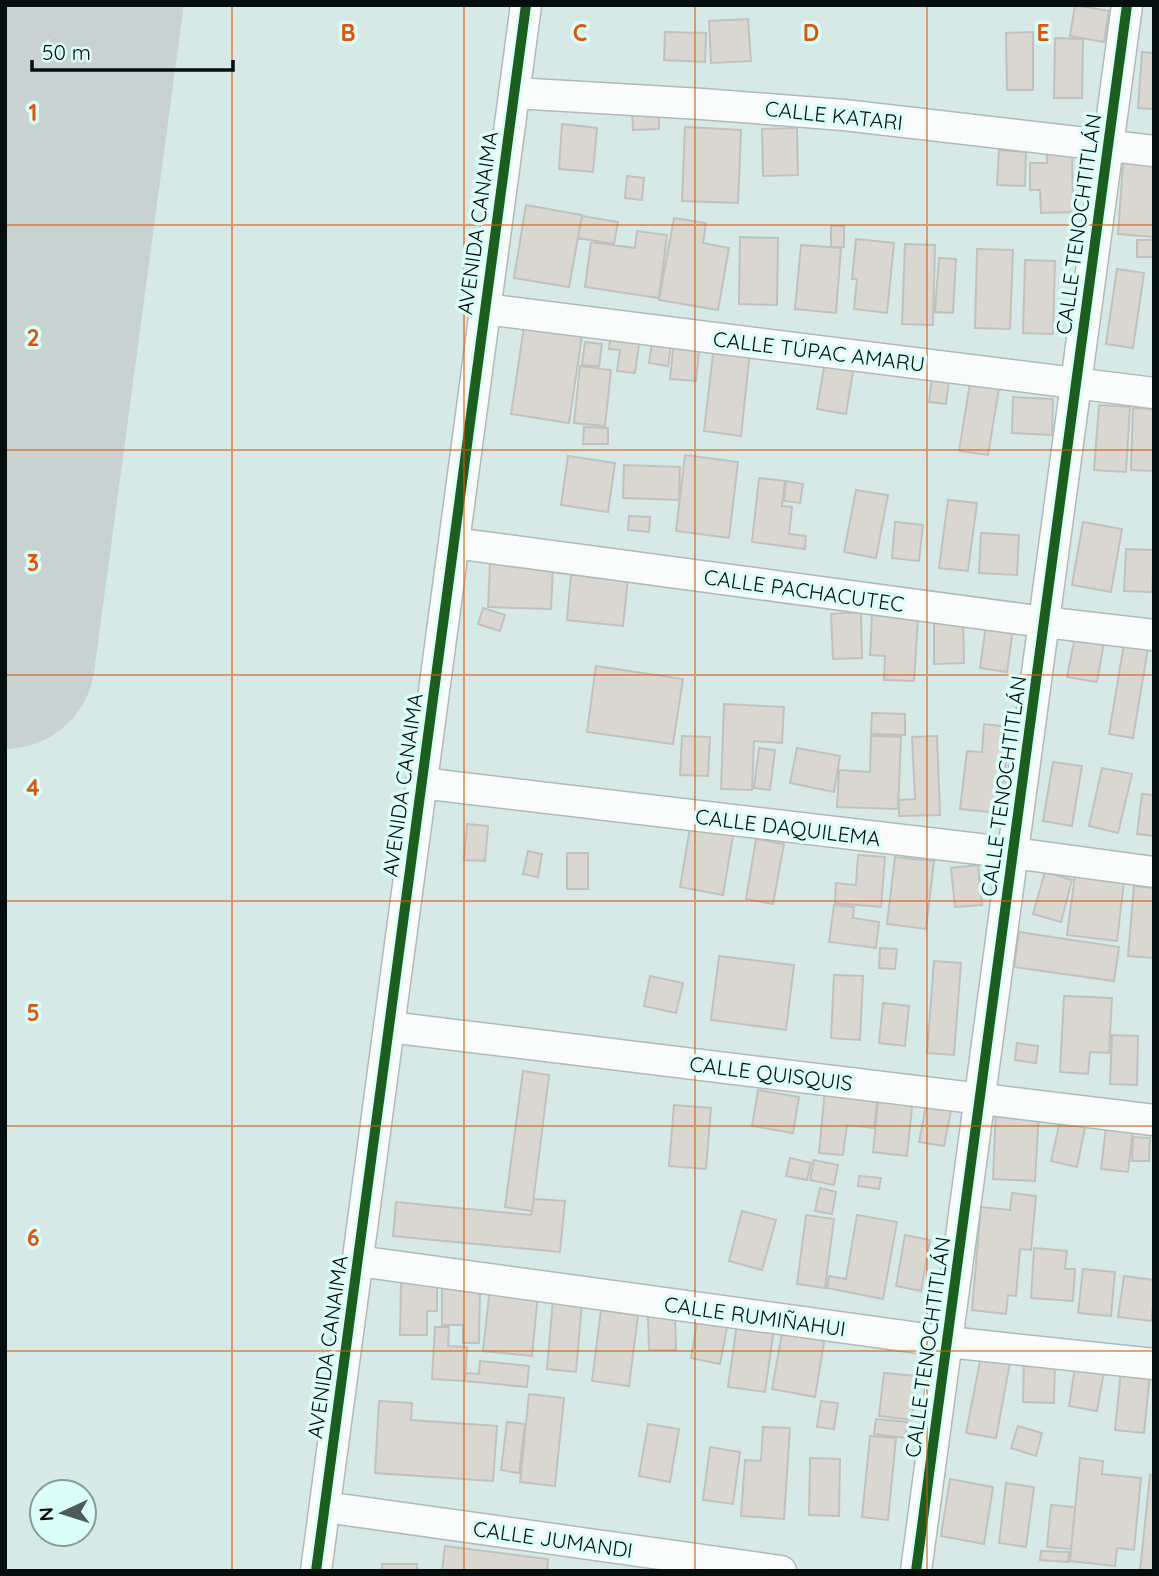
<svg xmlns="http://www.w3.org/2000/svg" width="1159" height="1576" viewBox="0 0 1159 1576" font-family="Quicksand,sans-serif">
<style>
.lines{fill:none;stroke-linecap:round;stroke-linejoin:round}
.runway{stroke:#c8d3d1;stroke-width:180}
.building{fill:#dad7d1;stroke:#bfc2be;stroke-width:2}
.minor-casing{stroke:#adbbb9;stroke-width:33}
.minor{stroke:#f9fcfb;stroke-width:30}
.cycleway-casing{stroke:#dcfef8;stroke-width:15}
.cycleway{stroke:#1b5e20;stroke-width:10}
.grid{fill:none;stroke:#dd550c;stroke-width:2;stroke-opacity:0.55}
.labels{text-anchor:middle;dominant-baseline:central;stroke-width:7;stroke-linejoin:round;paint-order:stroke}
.street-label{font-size:21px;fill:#040f0d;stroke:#dcfef8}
.grid-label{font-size:23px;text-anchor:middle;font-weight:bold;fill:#dd550c;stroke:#dcfef8;stroke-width:7;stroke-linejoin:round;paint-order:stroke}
</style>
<rect width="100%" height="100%" fill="#d7e9e6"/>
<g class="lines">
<!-- runway -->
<path class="runway" d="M5 659 93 5"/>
</g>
<!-- building -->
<path class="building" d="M1075 5 1109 11 1104 42 1070 36Z
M748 19 751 61 711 63 709 21Z
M665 32 706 33 705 62 664 60Z
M1033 32V90H1007L1006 33Z
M1055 38 1083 39 1082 98H1054Z
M1142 52 1154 53V109L1138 108Z
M632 108H659V129L633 130Z
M562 124 597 128 593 172 559 169Z
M685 127 741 130 738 203 682 201Z
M797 128 798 175 763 176 762 129Z
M1072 149 1073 212 1041 213 1040 190H1030V163H1047V150Z
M999 150 1026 152 1025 186 997 185Z
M1123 163 1154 165V237L1118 234Z
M627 176 644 178 642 200 625 198Z
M526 205 582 215 569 287 514 278Z
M582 216 618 222 614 244 578 238Z
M674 218 706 223 703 243 729 248 718 310 659 300Z
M831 226H844V247H831Z
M637 231 667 235 659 298 585 287 591 242 635 248Z
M740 237 778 238 777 305 739 304Z
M856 239 894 243 887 313 854 309 857 279H852Z
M1137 240H1154V257H1137Z
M905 244 935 245 933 325 902 324Z
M801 245 841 248 836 313 795 309Z
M977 249 1013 250 1010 329 975 328Z
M939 258 956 259 953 313 935 312Z
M1025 260 1055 261 1053 334 1023 333Z
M1117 269 1144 273 1133 348 1106 344Z
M525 320 583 329 569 423 511 414Z
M611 333 640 337 635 373 617 371 620 350 609 349Z
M653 336 672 339 668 366 649 363Z
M674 340 700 342 696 381 670 379Z
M585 342 602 344 599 366 582 365Z
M714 346 750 351 741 436 704 431Z
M825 361 854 366 846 414 817 409Z
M580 366 611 370 605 426 574 423Z
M933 370 950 372 946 404 929 402Z
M971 377 1000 382 988 455 959 451Z
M1013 397 1053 399 1052 435 1012 433Z
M1099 405 1130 407 1126 472 1094 470Z
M1133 408 1154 409V471L1131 470Z
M584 427 608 428V444H583Z
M685 455 738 462 729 538 676 531Z
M568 456 615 463 608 512 561 505Z
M624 465 680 467 679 500 623 498Z
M759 478 785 481 782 506 792 507 789 534 806 536 805 549 752 542Z
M786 481 803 484 800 503 784 501Z
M856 490 888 495 876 558 844 552Z
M948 500 977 503 968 571 939 568Z
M629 516 650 517 649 532 628 530Z
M895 522 923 525 919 561 892 558Z
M1083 522 1122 529 1111 592 1072 585Z
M981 533 1019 535 1017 575 979 573Z
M1126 549 1154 550 1152 592 1124 591Z
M490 564 553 567 551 609 488 607Z
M571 574 628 579 623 626 567 620Z
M483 608 505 615 500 631 478 624Z
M861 612 862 658 833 659 831 614Z
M872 615 918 618 914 681 884 680 885 656 870 655Z
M934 618H963L964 663 934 664Z
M986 625 1013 629 1007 672 980 668Z
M1075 637 1104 642 1097 682 1067 677Z
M1125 638 1149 642 1133 738 1109 734Z
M596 666 683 679 673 744 587 732Z
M724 704 784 707 782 743 754 741 752 790 721 789Z
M872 713 905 714V735L871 734Z
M984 724 1010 727 1000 813 960 809 967 751 982 752Z
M682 736 710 737 708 776 680 775Z
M871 736 901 737 898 809 837 807 839 770 870 772Z
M937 736 940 815 899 816V800L915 799 912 737Z
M759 748 775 750 770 790 754 788Z
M797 748 840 756 834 792 790 783Z
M1053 762 1082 766 1072 826 1043 821Z
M1102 768 1132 774 1118 833 1089 826Z
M1142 794 1154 795V836L1137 834Z
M692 816 735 824 723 895 680 887Z
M467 824 488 826 485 861 464 860Z
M756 839 784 844 773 904 746 899Z
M528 851 542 854 538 877 523 874Z
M567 853H588V889H567Z
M858 855 885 857 881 907 835 903 836 883 856 885Z
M895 857 934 861 926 929 887 924Z
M978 865 982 905 955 907 951 868Z
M1045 872 1072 880 1061 922 1033 914Z
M1075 875 1124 881 1117 941 1067 935Z
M1134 886 1154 888V958L1128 956Z
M834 905 854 907 853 918 879 922 876 948 829 942Z
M1019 932 1119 947 1114 981 1014 967Z
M880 948 897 949 895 969 879 968Z
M719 956 794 965 786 1030 711 1020Z
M934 961 961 963 954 1055 927 1053Z
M834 975 863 976 860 1040 831 1038Z
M650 976 683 983 676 1013 644 1006Z
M1064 996 1112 998 1109 1053 1090 1052 1088 1074 1060 1072Z
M883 1003 909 1006 905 1046 879 1043Z
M1112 1035 1138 1036 1137 1085 1110 1084Z
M1017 1043 1038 1046 1036 1063 1015 1060Z
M523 1071 549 1075 532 1211 505 1207Z
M825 1089 878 1095 874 1128 847 1125 843 1155 819 1153Z
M758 1090 799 1097 793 1133 752 1126Z
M879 1093 913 1097 907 1156 873 1152Z
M674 1105 711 1108 706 1169 669 1166Z
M926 1106 951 1110 944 1146 919 1142Z
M996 1109 1039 1111 1035 1181 993 1179Z
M1060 1121 1085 1127 1077 1167 1051 1161Z
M1106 1127 1133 1130 1128 1172 1101 1169Z
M1133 1137 1150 1138 1149 1161H1132Z
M790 1158 811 1163 807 1180 786 1176Z
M814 1160 838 1165 834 1185 810 1180Z
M859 1176 881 1178 879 1189 858 1186Z
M820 1188 836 1192 832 1214 815 1211Z
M1012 1193 1036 1196 1031 1250 1020 1249 1016 1296 1008 1295 1006 1314 972 1310 981 1207 1010 1210Z
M534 1199 565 1201 560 1252 393 1236 396 1202 531 1215Z
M742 1211 776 1220 762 1270 729 1261Z
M806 1215 834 1219 825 1288 797 1284Z
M857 1215 897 1222 883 1299 827 1288 829 1276 846 1279Z
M905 1235 930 1240 921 1291 896 1286Z
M1034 1248 1067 1251 1065 1269H1075L1073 1301 1031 1298Z
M1083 1269 1115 1272 1111 1316 1078 1313Z
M1124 1276 1154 1280V1297L1151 1321 1118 1317Z
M401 1281 437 1282V1311H427V1335H400Z
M442 1288 480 1289 479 1343H463V1325H442Z
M490 1288 538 1293 532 1356 483 1351Z
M553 1300 582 1303 576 1372 547 1369Z
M601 1310 638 1315 629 1386 592 1381Z
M675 1315 676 1350H649L648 1316Z
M698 1317 728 1322 720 1364 691 1358Z
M737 1323 774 1328 765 1392 728 1387Z
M435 1327H449L448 1346 467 1347 465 1381 432 1379Z
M783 1328 825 1336 815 1397 772 1389Z
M982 1351 1011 1357 996 1438 966 1433Z
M1024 1359 1055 1360 1054 1403 1023 1402Z
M480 1361 529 1366 527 1387 465 1381 466 1373 479 1374Z
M1076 1361 1105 1366 1097 1411 1069 1406Z
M1121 1371 1150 1374 1144 1433 1115 1430Z
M884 1373 916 1376 912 1420 879 1416Z
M529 1394 564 1398 555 1486 520 1482Z
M379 1401 412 1403 411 1420 497 1426 493 1481 375 1473Z
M821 1401 838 1403 834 1429 817 1427Z
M876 1419 907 1422 905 1438 874 1434Z
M507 1422 525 1424 519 1473 501 1470Z
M648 1424 679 1429 670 1482 639 1476Z
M1018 1426 1042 1433 1036 1456 1011 1448Z
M763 1427 790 1428 784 1519 741 1516 745 1460 761 1461Z
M870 1436 896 1438 888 1520 862 1517Z
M710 1447 740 1452 733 1504 703 1500Z
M810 1458 840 1459 839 1516 809 1515Z
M1080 1458 1103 1461 1102 1474 1141 1478 1134 1550 1117 1548 1115 1566 1070 1561Z
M1150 1475 1154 1476V1571H1140Z
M950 1479 993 1487 984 1544 941 1536Z
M1006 1483 1034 1487 1026 1547 999 1543Z
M1051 1505 1075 1507 1071 1549 1047 1547Z
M445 1546 548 1559 547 1571H442Z
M1041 1551 1069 1552 1068 1562 1040 1560Z
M382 1564H417V1571H382Z"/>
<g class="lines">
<!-- minor casing -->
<g class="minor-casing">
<path id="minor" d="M514 93 702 104 844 115 1154 151
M485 309 1154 393
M454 543 1044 622 1154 635
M421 783 1013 853 1154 872
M389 1027 1154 1120
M358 1261 948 1342 1154 1364
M325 1507 781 1571
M316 1571 526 5
M916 1571 1127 5"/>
</g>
<!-- minor -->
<use href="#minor" class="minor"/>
<!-- cycleway casing -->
<g class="cycleway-casing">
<path id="cycleway" d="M316 1571 526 5
M916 1571 1127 5"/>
</g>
<!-- cycleway -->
<use href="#cycleway" class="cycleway"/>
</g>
<!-- grid -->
<path class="grid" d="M232 5V1571M464 5V1571M695 5V1571M927 5V1571M5 225H1154M5 450H1154M5 675H1154M5 901H1154M5 1126H1154M5 1351H1154"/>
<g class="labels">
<!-- street labels -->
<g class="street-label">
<text transform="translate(834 115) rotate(6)">CALLE KATARI</text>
<text transform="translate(477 223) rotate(-82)">AVENIDA CANAIMA</text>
<text transform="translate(1078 224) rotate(-82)">CALLE TENOCHTITLÁN</text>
<text transform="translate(819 351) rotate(7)">CALLE TÚPAC AMARU</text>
<text transform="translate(804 590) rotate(8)">CALLE PACHACUTEC</text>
<text transform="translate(402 785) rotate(-82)">AVENIDA CANAIMA</text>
<text transform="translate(1003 786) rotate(-82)">CALLE TENOCHTITLÁN</text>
<text transform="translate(788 827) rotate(7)">CALLE DAQUILEMA</text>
<text transform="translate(771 1073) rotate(7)">CALLE QUISQUIS</text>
<text transform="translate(755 1316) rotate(8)">CALLE RUMIÑAHUI</text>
<text transform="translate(327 1347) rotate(-82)">AVENIDA CANAIMA</text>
<text transform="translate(927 1347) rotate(-82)">CALLE TENOCHTITLÁN</text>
<text transform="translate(553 1539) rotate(8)">CALLE JUMANDI</text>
</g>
</g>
<g class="grid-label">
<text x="348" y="41">B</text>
<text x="580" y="41">C</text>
<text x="811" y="41">D</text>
<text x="1043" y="41">E</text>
<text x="33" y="121">1</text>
<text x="33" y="346">2</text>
<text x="33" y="571">3</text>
<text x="33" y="796">4</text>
<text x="33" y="1021">5</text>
<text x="33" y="1246">6</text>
</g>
<!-- border -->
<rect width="1159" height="1576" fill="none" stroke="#040f0d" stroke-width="14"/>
<!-- north arrow -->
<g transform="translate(63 1513) rotate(266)"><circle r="33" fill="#dcfef8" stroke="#869e9a" stroke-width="2"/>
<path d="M0-5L12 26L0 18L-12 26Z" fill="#4e5b59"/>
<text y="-10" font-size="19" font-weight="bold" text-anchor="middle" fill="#040f0d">N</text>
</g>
<!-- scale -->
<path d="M32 60v10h201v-10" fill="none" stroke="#040f0d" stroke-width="3.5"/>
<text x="42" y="60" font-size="21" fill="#040f0d" stroke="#dcfef8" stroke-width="5" paint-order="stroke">50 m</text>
</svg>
